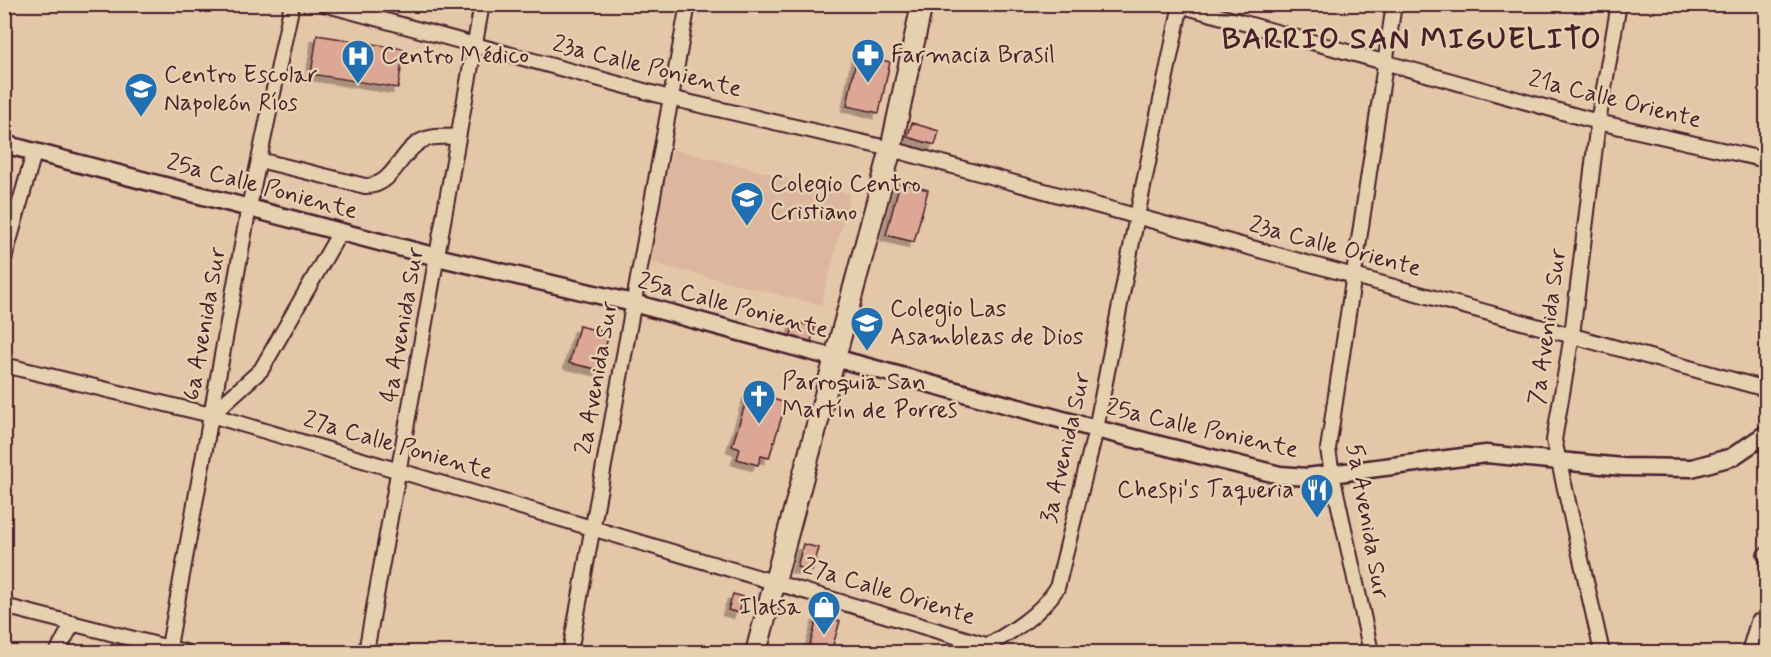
<svg xmlns="http://www.w3.org/2000/svg" width="1771" height="657" viewBox="0 0 1771 657" font-family="Mynerve,sans-serif">
<style>
.built{fill:#dcb79d}
.building{fill:#dda795;stroke:#4a1f2b;stroke-width:1.5;filter:url(#shadow)}
.lines{fill:none;stroke-linecap:round;stroke-linejoin:round}
.minor-casing{stroke:#4a1f2b;stroke-width:18}
.tertiary-casing{stroke:#4a1f2b;stroke-width:21}
.secondary-casing{stroke:#4a1f2b;stroke-width:24}
.minor{stroke:#e5d1af;stroke-width:14}
.tertiary{stroke:#e5d1af;stroke-width:16}
.secondary{stroke:#e5d1af;stroke-width:20}
.labels{text-anchor:middle;dominant-baseline:central;stroke-width:5;stroke-linejoin:round;paint-order:stroke}
.poi-label{font-size:24px;fill:#4a1f2b;stroke:#e5d1af;text-anchor:start}
.street-label{font-size:24px;fill:#4a1f2b;stroke:#e5d1af}
.district-label{font-size:30px;font-weight:bold;letter-spacing:1.5px;fill:#4a1f2b;stroke:#e5d1af}
</style>
<defs>
<filter id="shadow"><feDropShadow dx="-5.5" dy="5.5" stdDeviation="0" flood-color="#0004"/></filter>
</defs>
<rect width="100%" height="100%" fill="#e4c6a8"/>
<filter id="ink" filterUnits="userSpaceOnUse"><feTurbulence type="fractalNoise" baseFrequency=".0167" numOctaves="2"/><feDisplacementMap in="SourceGraphic" scale="12" xChannelSelector="R" yChannelSelector="G"/><feConvolveMatrix kernelMatrix="1 2 1 2 8 2 1 2 1" color-interpolation-filters="sRGB"/></filter>
<g filter="url(#ink)">
<!-- built -->
<path class="built" d="M673 149 850 194 821 305 644 261Z"/>
<!-- building -->
<path class="building" d="M317 35 404 49 398 88 311 74Z
M857 54 890 62 879 113 847 106Z
M912 123 939 131 935 145 907 137Z
M900 182 928 190 914 242 886 235Z
M795 322 815 327 810 345 789 340Z
M579 326 609 333 600 370 569 363Z
M749 392 786 403 769 458 761 456 758 465 737 459 740 449 732 446Z
M803 544 819 548 812 571 797 567Z
M733 594 744 597 739 613 728 610Z
M818 616 840 621 831 652 808 651Z"/>
<g class="lines">
<!-- minor casing -->
<g class="minor-casing">
<path id="minor" d="M324 4 670 98 891 149 1766 389
M1176 4 1598 122 1766 160
M259 160 365 186C393 187 399 153 421 141 433 135 446 137 458 137
M4 259 34 153
M4 365 211 415 989 646 993 652
M211 415 261 370 340 232
M1765 555H1766
M4 606 185 652
M57 652 73 623
M168 652 249 207 292 4
M366 652 482 4
M570 652 688 4
M977 652C1006 635 1039 617 1057 588L1096 429 1137 216 1181 4
M1371 652 1332 474 1328 449 1394 4
M1602 652 1554 440 1572 335 1598 122 1619 4
M1749 652 1758 622"/>
</g>
<!-- tertiary casing -->
<g class="tertiary-casing">
<path id="tertiary" d="M4 144 437 257 633 303 1096 429 1280 475 1307 477 1486 454 1623 467 1692 468 1732 457 1766 434"/>
</g>
<!-- secondary casing -->
<g class="secondary-casing">
<path id="secondary" d="M756 652 891 149 922 4"/>
</g>
<!-- minor -->
<use href="#minor" class="minor"/>
<!-- tertiary -->
<use href="#tertiary" class="tertiary"/>
<!-- secondary -->
<use href="#secondary" class="secondary"/>
</g>
</g>
<!-- icons -->
<defs>
<g id="pharmacy-pin" transform="scale(1.725)"><path d="M0 17L-7.5 6A9.5 9.5 0 1 1 7.5 6Z" fill="#1f6fb2" stroke="#e5d1af"/><path d="M-2-6h4v4h4v4h-4v4h-4v-4h-4v-4h4Z" fill="#fff"/></g>
<g id="hospital-pin" transform="scale(1.725)"><path d="M0 17L-7.5 6A9.5 9.5 0 1 1 7.5 6Z" fill="#1f6fb2" stroke="#e5d1af"/><path d="M-5-5h3v3.5h4V-5h3V5h-3V1.5h-4V5h-3Z" fill="#fff"/></g>
<g id="school-pin" transform="scale(1.725)"><path d="M0 17L-7.5 6A9.5 9.5 0 1 1 7.5 6Z" fill="#1f6fb2" stroke="#e5d1af"/><path d="M0-5L7-2L0 1L-7-2ZM-4 1L0 2.5L4 1V4Q0 6-4 4Z" fill="#fff"/></g>
<g id="church-pin" transform="scale(1.725)"><path d="M0 17L-7.5 6A9.5 9.5 0 1 1 7.5 6Z" fill="#1f6fb2" stroke="#e5d1af"/><path d="M-1.2-6h2.4v3.5h3.3v2.4h-3.3V6h-2.4V-.1h-3.3v-2.4h3.3Z" fill="#fff"/></g>
<g id="restaurant-pin" transform="scale(1.725)"><path d="M0 17L-7.5 6A9.5 9.5 0 1 1 7.5 6Z" fill="#1f6fb2" stroke="#e5d1af"/><path d="M-5-6h1v4h1v-4h1v4h1v-4h1v5L-1.5 .5V6h-2V.5L-5-1ZM5-6V6H3V1.5H1.5Q1.5-4 5-6Z" fill="#fff"/></g>
<g id="shop-pin" transform="scale(1.725)"><path d="M0 17L-7.5 6A9.5 9.5 0 1 1 7.5 6Z" fill="#1f6fb2" stroke="#e5d1af"/><path d="M-5-2.5h2.3a2.7 3.5 0 0 1 5.4 0H5L5.5 6h-11ZM-1.5-2.5h3a1.5 2.3 0 0 0-3 0Z" fill="#fff"/></g>
</defs>
<g fill-rule="evenodd">
<use href="#pharmacy-pin" x="868" y="55"/>
<use href="#hospital-pin" x="358" y="56"/>
<use href="#school-pin" x="141" y="89"/>
<use href="#school-pin" x="747" y="198"/>
<use href="#school-pin" x="867" y="323"/>
<use href="#church-pin" x="759" y="396"/>
<use href="#restaurant-pin" x="1317" y="490"/>
<use href="#shop-pin" x="824" y="607"/>
</g>
<g class="labels">
<!-- poi labels -->
<g class="poi-label">
<text x="891" y="55">Farmacia Brasil</text>
<text x="381" y="56">Centro Médico</text>
<text x="164" y="75">Centro Escolar<tspan x="164" dy="28">Napoleón Ríos</tspan></text>
<text x="770" y="184">Colegio Centro<tspan x="770" dy="28">Cristiano</tspan></text>
<text x="890" y="309">Colegio Las<tspan x="890" dy="28">Asambleas de Dios</tspan></text>
<text x="782" y="382">Parroquia San<tspan x="782" dy="28">Martín de Porres</tspan></text>
<text x="1294" y="490" text-anchor="end">Chespi's Taqueria</text>
<text x="801" y="607" text-anchor="end">Ilatsa</text>
</g>
<!-- street labels -->
<g class="street-label">
<text transform="translate(647 67) rotate(14)">23a Calle Poniente</text>
<text transform="translate(1615 100) rotate(14)">21a Calle Oriente</text>
<text transform="translate(262 187) rotate(15)">25a Calle Poniente</text>
<text transform="translate(1335 247) rotate(15)">23a Calle Oriente</text>
<text transform="translate(733 306) rotate(15)">25a Calle Poniente</text>
<text transform="translate(205 324) rotate(-80)">6a Avenida Sur</text>
<text transform="translate(403 325) rotate(-80)">4a Avenida Sur</text>
<text transform="translate(1548 327) rotate(-82)">7a Avenida Sur</text>
<text transform="translate(597 378) rotate(-80)">2a Avenida Sur</text>
<text transform="translate(1202 429) rotate(13)">25a Calle Poniente</text>
<text transform="translate(398 446) rotate(16)">27a Calle Poniente</text>
<text transform="translate(1066 448) rotate(-77)">3a Avenida Sur</text>
<text transform="translate(1367 521) rotate(80)">5a Avenida Sur</text>
<text transform="translate(889 592) rotate(17)">27a Calle Oriente</text>
</g>
<!-- district labels -->
<g class="district-label">
<text x="1412" y="39">BARRIO SAN MIGUELITO</text>
</g>
</g>
<!-- margin -->
<rect width="1771" height="657" fill="none" stroke="#e5d1af" stroke-width="24"/>
<rect x="12" y="12" width="1747" height="633" fill="none" stroke="#4a1f2b" stroke-width="2" filter="url(#ink)"/>
</svg>
